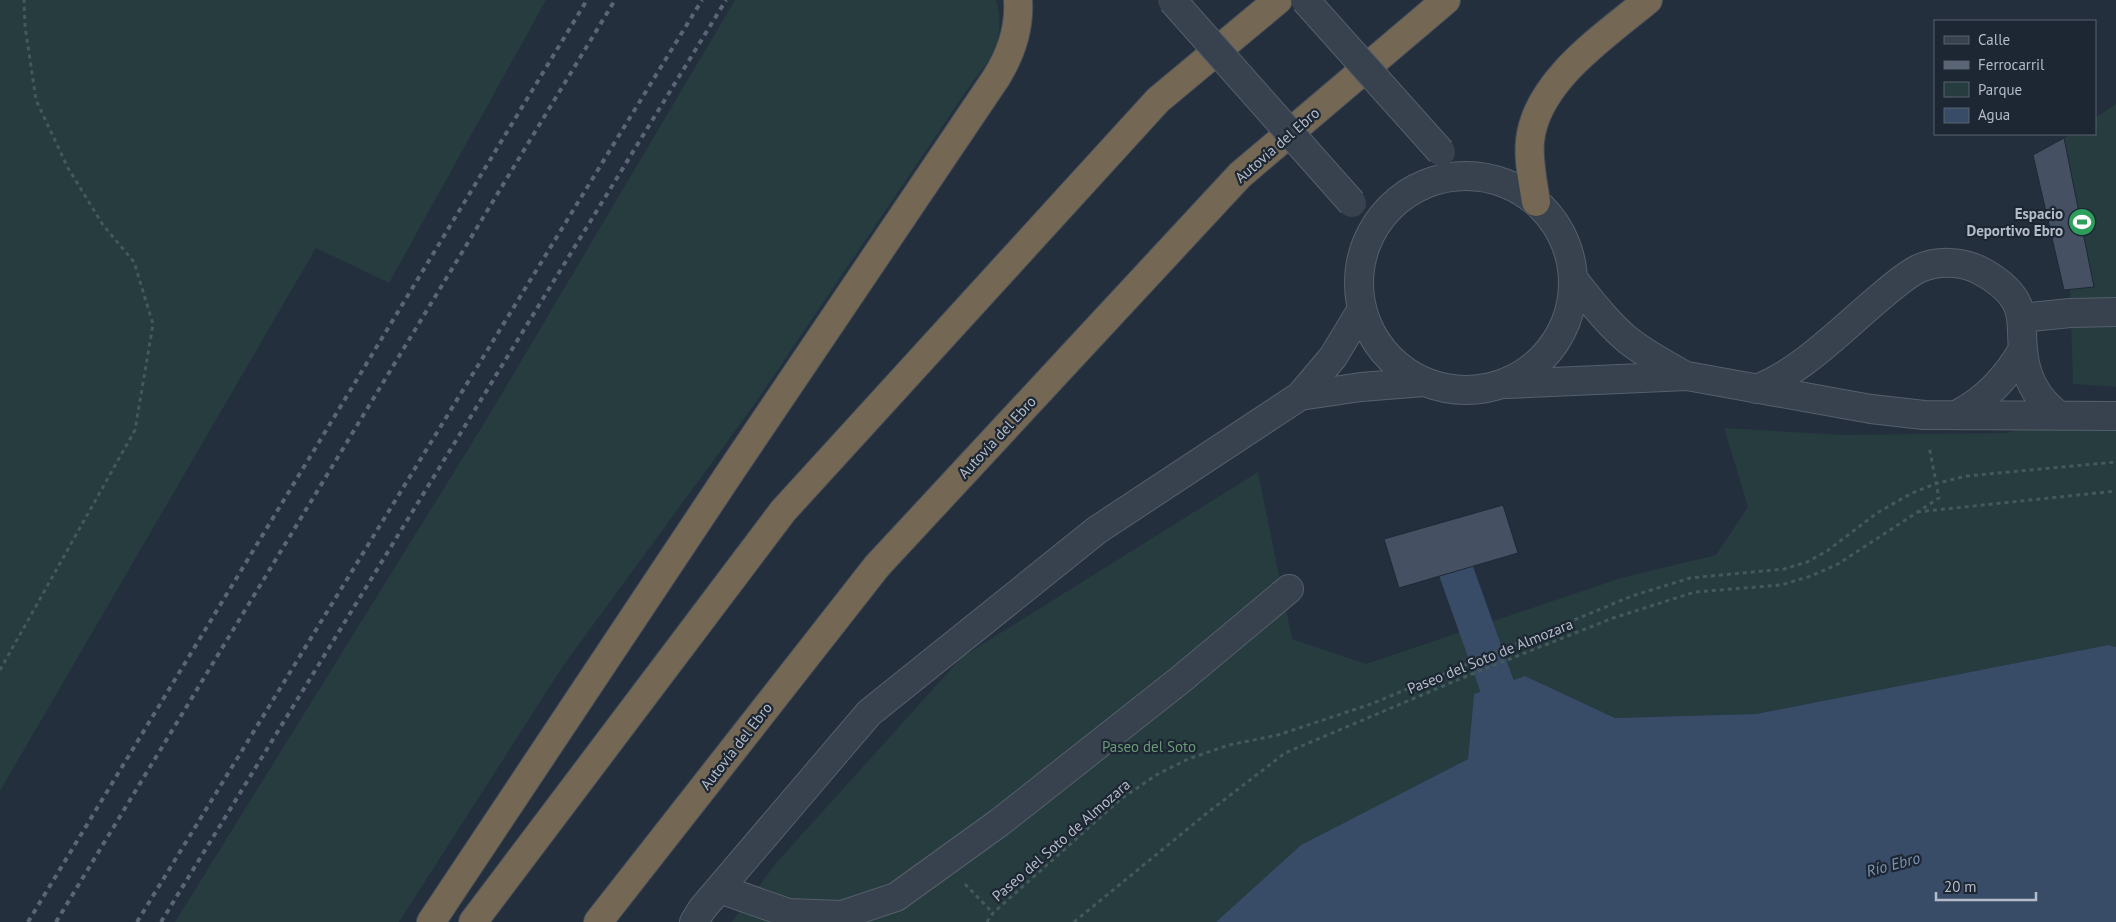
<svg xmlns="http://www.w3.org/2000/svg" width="2116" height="922" viewBox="0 0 2116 922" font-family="'PT Sans',sans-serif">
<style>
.green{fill:#263c3f}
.water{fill:#394c67}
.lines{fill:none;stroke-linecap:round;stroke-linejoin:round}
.canal{stroke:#394c67;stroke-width:35}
.building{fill:#455162;stroke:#1f2835}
.minor-casing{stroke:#565f6c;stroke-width:30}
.highway-casing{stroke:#434c59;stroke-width:30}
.path{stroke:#44595c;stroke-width:3;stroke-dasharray:4 4;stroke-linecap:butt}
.minor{stroke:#38414e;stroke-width:28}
.highway{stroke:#746855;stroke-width:28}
.rail{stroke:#5a6575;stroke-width:4;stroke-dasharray:5 5;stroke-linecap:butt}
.minor-bridge-casing{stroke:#565f6c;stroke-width:30;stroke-linecap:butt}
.minor-bridge{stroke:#38414e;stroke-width:28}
.labels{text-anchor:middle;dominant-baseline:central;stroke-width:4.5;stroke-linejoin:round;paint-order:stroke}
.street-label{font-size:15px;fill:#b4bcc9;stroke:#1d2633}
.poi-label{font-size:15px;font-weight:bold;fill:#b4bcc9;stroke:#1d2633;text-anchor:end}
.park-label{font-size:15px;fill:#6b9a76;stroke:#1d2633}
.water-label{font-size:16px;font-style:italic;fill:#7c92b1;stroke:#1d2633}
</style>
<rect width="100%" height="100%" fill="#242f3e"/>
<!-- green -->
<path class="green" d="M0 0H546L389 283 316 248 0 791Z
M735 0H996C1006 33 994 57 973 81L754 405 563 666 399 922H175L485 422Z
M2116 104V387L2073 384 2070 290H2064L2033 155 2071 134H2095V118Z
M2060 416H2116V647L2108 645 1756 714 1615 718 1525 676 1474 694 1468 759 1301 845 1216 922H732L777 862 962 657 1258 472 1292 639 1366 664 1621 578 1716 555 1748 507 1724 428 1843 435 2006 433Z"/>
<!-- water -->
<path class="water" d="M2108 645 2116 647V922H1216L1301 845 1468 759 1474 694 1525 676 1615 718 1756 714Z"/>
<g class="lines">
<!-- canal -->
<path class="canal" d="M1456 571 1497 686"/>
</g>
<!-- building -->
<path class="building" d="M2064 138 2094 287 2064 290 2033 155Z
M1503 505 1518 553 1399 588 1384 539Z"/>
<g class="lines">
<!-- minor casing -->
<g class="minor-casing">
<path id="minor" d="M1359 283a107 107 0 1 1 214 0a107 107 0 1 1-214 0Z
M1574 280C1591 301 1608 324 1629 341 1647 355 1666 365 1686 376
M2021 318 2070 313 2116 312
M1506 384 1687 376 1871 409 1924 415 2116 416
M1756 389C1800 373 1843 328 1878 299 1891 288 1903 277 1918 269 1938 260 1962 261 1981 271 1994 278 2007 287 2015 300 2024 315 2021 332 2023 349 2025 377 2037 400 2060 416
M1300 396 1361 387 1424 382
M1960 413C1988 398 2007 377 2023 349
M720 889 788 913 842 915 896 897 1000 822 1180 680 1289 589
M694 922 702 909 869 713 1097 530 1300 396 1333 357 1362 309"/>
</g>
<!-- highway casing -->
<g class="highway-casing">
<path id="highway" d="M1536 202C1533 182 1528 161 1530 141 1536 81 1605 36 1648 0
M431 922 731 471 996 78C1011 54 1020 29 1018 0
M473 922 783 511 1158 100 1278 0
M598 922 877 566 1240 175 1446 0"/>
</g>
<!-- path -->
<path class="path" d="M1917 512 2116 491
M0 670 135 430 153 324 134 262 103 225 68 168 36 100 25 26 24 0
M965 884 993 913
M987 922 993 913 1121 799 1158 774 1188 759 1229 745 1278 735 1371 704 1632 596 1690 578 1784 569 1807 562 1827 551 1877 513 1912 493 1935 484 1966 476 2116 462
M1074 922 1207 813 1285 753 1462 678 1613 618 1695 592 1781 585 1811 576 1838 564 1939 498 1929 446"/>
<!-- minor -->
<use href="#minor" class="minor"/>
<!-- highway -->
<use href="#highway" class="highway"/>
<!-- rail -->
<path class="rail" d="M28 922 587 0
M56 922 615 0
M137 922 702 0
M161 922 726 0"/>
<!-- minor-bridge casing -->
<g class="minor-bridge-casing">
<path id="minor-bridge" d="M1172 0 1352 203
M1305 0 1441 152"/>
</g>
<!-- minor-bridge -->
<use href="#minor-bridge" class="minor-bridge"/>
</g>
<!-- icons -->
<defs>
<g id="stadium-disc" transform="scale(1.4375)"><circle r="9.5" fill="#2e9e5b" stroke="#1d2633"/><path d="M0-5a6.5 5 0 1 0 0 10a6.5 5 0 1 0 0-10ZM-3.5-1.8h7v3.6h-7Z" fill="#fff"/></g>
</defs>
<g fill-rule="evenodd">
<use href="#stadium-disc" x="2082" y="222"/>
</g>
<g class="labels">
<!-- street labels -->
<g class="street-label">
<text transform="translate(1277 145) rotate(-41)">Autovía del Ebro</text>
<text transform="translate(997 437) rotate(-47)">Autovía del Ebro</text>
<text transform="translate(1490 656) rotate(-22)">Paseo del Soto de Almozara</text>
<text transform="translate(736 746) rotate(-52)">Autovía del Ebro</text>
<text transform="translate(1061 840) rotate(-41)">Paseo del Soto de Almozara</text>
</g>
<!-- poi labels -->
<g class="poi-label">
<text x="2063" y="213">Espacio<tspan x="2063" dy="17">Deportivo Ebro</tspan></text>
</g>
<!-- park labels -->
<g class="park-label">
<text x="1149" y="746">Paseo del Soto</text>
</g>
<!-- water labels -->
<g class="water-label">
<text transform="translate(1893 864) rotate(-15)">Río Ebro</text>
</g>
</g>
<!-- legend -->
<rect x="1934" y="20" width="162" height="115" fill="#1d2633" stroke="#59626f"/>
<rect x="1944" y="36" width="25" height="8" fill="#38414e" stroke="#59626f"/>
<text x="1978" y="45" font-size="15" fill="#b4bcc9">Calle</text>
<rect x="1944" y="61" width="25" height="8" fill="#5a6575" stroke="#59626f"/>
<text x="1978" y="70" font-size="15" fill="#b4bcc9">Ferrocarril</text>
<rect x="1944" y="82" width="25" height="15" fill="#263c3f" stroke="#59626f"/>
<text x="1978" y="95" font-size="15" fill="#b4bcc9">Parque</text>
<rect x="1944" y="108" width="25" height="15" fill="#394c67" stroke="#59626f"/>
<text x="1978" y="120" font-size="15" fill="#b4bcc9">Agua</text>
<!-- scale -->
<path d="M1936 892v8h100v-8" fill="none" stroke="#b4bcc9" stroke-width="2.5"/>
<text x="1944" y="892" font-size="15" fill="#b4bcc9" stroke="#1d2633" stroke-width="4" paint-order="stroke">20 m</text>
</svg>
